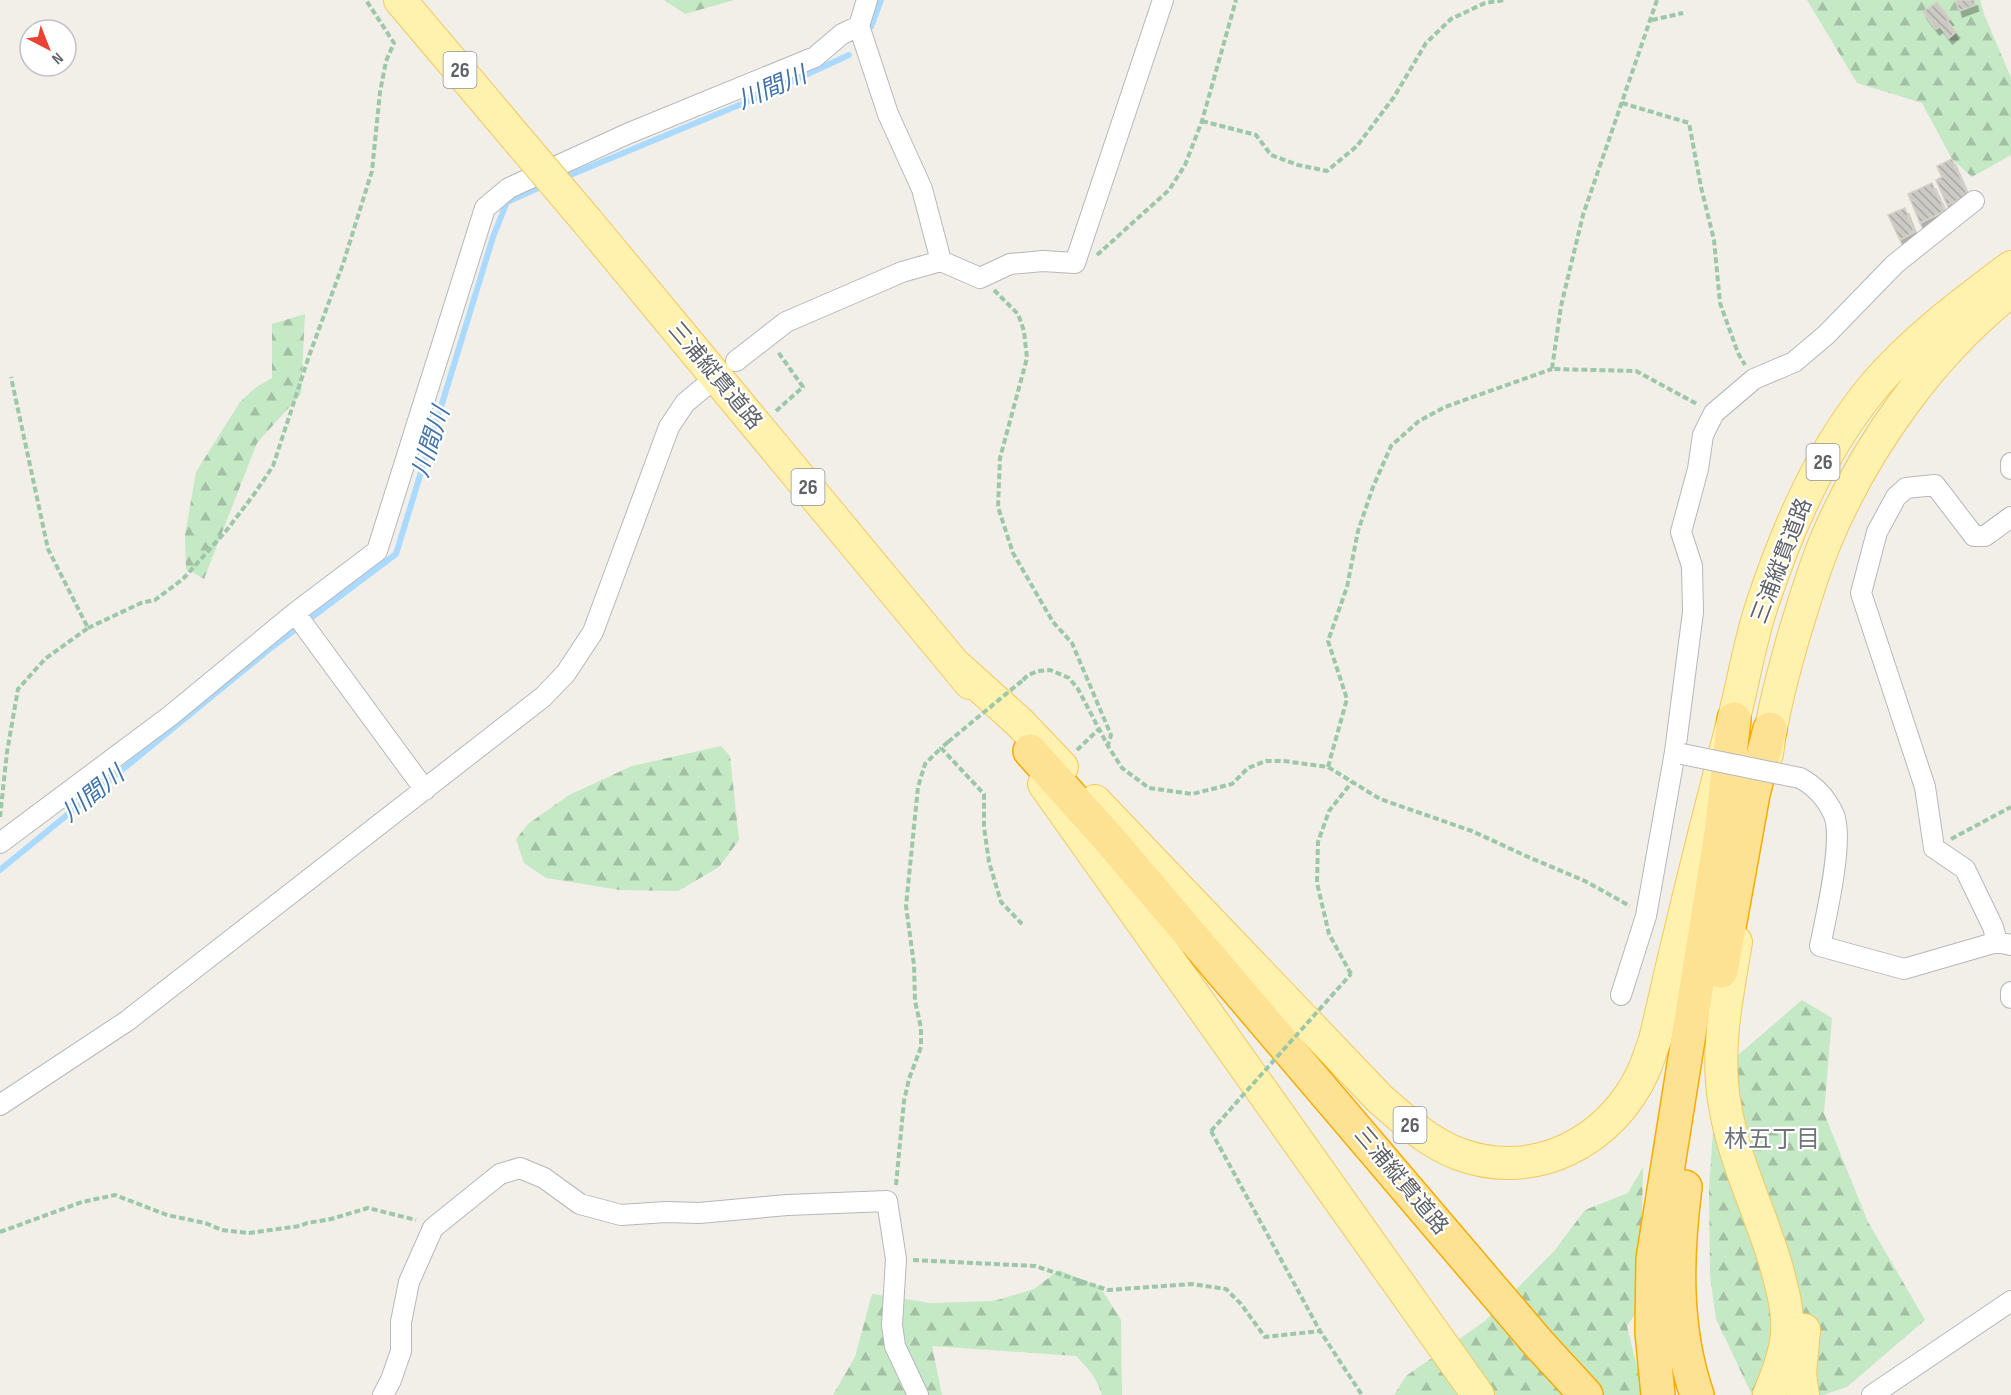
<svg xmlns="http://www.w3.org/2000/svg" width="2011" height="1395" viewBox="0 0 2011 1395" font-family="'Sofia Sans Condensed','Noto Sans JP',sans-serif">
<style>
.forest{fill:url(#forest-firs)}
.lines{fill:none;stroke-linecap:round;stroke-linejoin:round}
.stream{stroke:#aadaff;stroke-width:6}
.building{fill:url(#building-back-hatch);stroke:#d6d1c6;stroke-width:1.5;filter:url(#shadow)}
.minor-casing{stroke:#b5b8bc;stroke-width:22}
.primary-casing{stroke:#f2c960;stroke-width:34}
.motorway-casing{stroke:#f9ab00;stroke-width:36}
.path{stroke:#9cc7a9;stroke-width:4;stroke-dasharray:6 3;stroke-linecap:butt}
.minor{stroke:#fff;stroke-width:20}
.primary{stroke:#fff2af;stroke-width:32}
.motorway{stroke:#fde293;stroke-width:33}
.minor-bridge-casing{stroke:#b5b8bc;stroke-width:22;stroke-linecap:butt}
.primary-bridge-casing{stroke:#f2c960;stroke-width:34;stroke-linecap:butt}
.path-bridge{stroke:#9cc7a9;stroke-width:4;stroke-dasharray:6 3;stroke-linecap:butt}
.minor-bridge{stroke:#fff;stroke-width:20}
.primary-bridge{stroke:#fff2af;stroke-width:32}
.labels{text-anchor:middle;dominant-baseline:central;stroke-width:4.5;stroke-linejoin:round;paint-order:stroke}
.shield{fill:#fff;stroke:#8f9295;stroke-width:1.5}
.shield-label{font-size:21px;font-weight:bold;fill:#5f6368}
.street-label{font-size:22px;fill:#5f6368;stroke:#fff}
.water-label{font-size:24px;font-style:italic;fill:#4174aa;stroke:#fff}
.neighbourhood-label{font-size:24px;fill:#70757a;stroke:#fff}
</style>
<defs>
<pattern id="forest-firs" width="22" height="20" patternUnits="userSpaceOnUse" patternTransform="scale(1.5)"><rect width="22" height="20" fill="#c5e8c5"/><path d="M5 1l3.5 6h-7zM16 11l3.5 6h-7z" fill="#a3c0a4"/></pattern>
<pattern id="building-back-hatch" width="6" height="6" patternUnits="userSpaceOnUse" patternTransform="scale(1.5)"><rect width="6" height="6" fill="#cccac5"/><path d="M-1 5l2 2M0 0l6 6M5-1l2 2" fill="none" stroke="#a9a8a4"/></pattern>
<filter id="shadow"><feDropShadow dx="3.5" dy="6" stdDeviation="0" flood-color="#0004"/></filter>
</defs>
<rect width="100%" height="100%" fill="#f1efe8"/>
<!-- forest -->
<path class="forest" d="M664 0H734L685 14Z
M1807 0H1980L1984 14 2011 78V155L1972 177 1952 159 1922 103 1857 83Z
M305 314 301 394 257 443 204 579 186 569 185 535 196 472 240 402 255 388 272 378V324Z
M721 746 730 756 739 840 719 867 678 891 620 890 546 878 524 863 516 839 528 824 569 795 632 766Z
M1802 1000 1832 1018 1824 1113 1868 1222 1925 1320 1847 1387 1823 1395H1752L1716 1319 1710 1276 1709 1189 1717 1073Z
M1643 1167 1640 1307 1627 1326 1644 1395H1394L1406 1376 1485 1321 1555 1250 1585 1210 1628 1193Z
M1059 1270 1100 1287 1121 1320 1122 1395H1102C1098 1379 1087 1367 1076 1356L932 1346 942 1395H833L855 1357 872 1294 931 1303 994 1301 1034 1289Z"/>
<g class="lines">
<!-- stream -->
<path class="stream" d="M871 27 881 0
M563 178 756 98 849 55
M0 870 272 647 396 554 493 237 507 202 545 185"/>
</g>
<!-- building -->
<path class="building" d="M1956 0H1974L1975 5 1959 11Z
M1937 2 1950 19 1947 21 1956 32 1949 38 1940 26 1936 29 1923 12Z
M1952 159 1968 196 1947 205 1936 180 1942 177 1937 166Z
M1932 183 1945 211 1920 223 1908 194Z
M1905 208 1914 232 1900 240 1888 215Z"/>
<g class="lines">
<!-- minor casing -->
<g class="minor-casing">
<path id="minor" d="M867 0 859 26 888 114 922 189 941 261
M736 361 786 322 902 272 941 261 980 278 1010 264 1043 261 1075 263 1163 0
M2011 463V469
M295 613 425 790
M1800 778C1815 786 1827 799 1834 815 1844 840 1826 917 1820 946L1904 969 1997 942 2011 945
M0 843 170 716 295 613 377 551 485 208 509 188 627 134 815 57 842 34 859 26
M1997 942 1993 927 1965 869 1934 848 1925 787 1861 593 1877 532 1896 497 1906 488 1935 485 1974 536H1985L2011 517
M2011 992V998
M1621 995 1646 916 1675 752 1693 612 1692 566 1681 532 1698 469 1703 435 1714 413 1754 379 1794 362 1826 335 1895 264 1974 201
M0 1105 127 1021 543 697 566 673 593 632 669 427 685 403 703 388
M383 1395 391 1380 401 1351V1322L409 1282 433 1228 500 1174 520 1168 544 1178 580 1204 621 1215 666 1212 699 1213 787 1205 887 1201 896 1259 892 1325 895 1346 918 1395
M1872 1395 2011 1301"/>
</g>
<!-- primary casing -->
<g class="primary-casing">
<path id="primary" d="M400 0 519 141
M587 221 970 683
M958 667 1020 723 1062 767
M1767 754C1772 714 1783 674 1794 635 1804 603 1813 571 1826 540 1865 447 1932 353 2011 291
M1044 784 1478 1395
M1095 801 1380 1099C1404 1120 1429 1143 1459 1154 1534 1182 1612 1142 1644 1070 1648 1061 1651 1050 1655 1040 1679 934 1705 828 1733 722 1743 684 1749 645 1761 608 1787 529 1821 450 1874 386 1913 340 1963 303 2011 267
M1736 942C1727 996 1715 1051 1725 1106 1734 1160 1759 1209 1775 1262 1781 1284 1789 1310 1787 1334 1785 1355 1777 1375 1769 1395
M1803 1395 1800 1374 1804 1330"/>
</g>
<!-- motorway casing -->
<g class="motorway-casing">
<path id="motorway" d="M1030 751 1109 839 1539 1344 1586 1395
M1721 971 1753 794 1770 729
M1685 1187C1676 1257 1674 1328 1697 1395
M1658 1395 1652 1332 1653 1259 1721 833 1734 719"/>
</g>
<!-- path -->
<path class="path" d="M1657 0 1583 215 1561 306 1552 369 1636 371 1697 404
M1652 20 1683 13
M1622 103 1689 123 1701 187 1714 240 1720 303 1738 353 1745 365
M1202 121 1256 135 1271 155 1298 165 1327 171 1357 146 1394 97 1426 43 1451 19 1485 3 1505 0
M1097 255 1169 190 1185 165 1202 121 1236 0
M994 290 1018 314 1024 331 1027 358 1000 458 998 507 1013 553 1053 622 1072 643 1111 735 1108 745
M776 411 803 387 778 352
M88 628 141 603 155 600 183 579 226 531 255 493 273 466 309 356 343 264 372 171 380 92 386 61 394 43 366 0
M1023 680 1028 675 1038 671 1050 670 1069 678 1078 689 1108 746 1122 768 1149 788 1192 794 1232 784 1248 768 1266 761H1284L1328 767 1380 799 1472 831 1526 856 1585 881 1630 906
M948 742 941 748 984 794V827L989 862 1001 902 1022 924
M1077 750 1099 729
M1328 767 1347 699 1328 641 1347 587 1358 531 1373 487 1391 446 1419 421 1445 407 1552 369
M0 817 7 752 18 689 45 659 88 628 48 549 11 377
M1951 839 2011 807
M1351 974 1329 934 1317 883 1318 842 1329 811 1352 782
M1211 1131 1320 1331 1362 1395
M896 1185 904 1101 909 1079 921 1047V1028L915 1001 914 965 906 906 918 787 925 764 941 748
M0 1232 82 1202 115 1195 167 1215 205 1223 222 1230 249 1233 300 1226 307 1223 331 1219 368 1208 416 1220
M913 1260 1035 1266 1108 1290 1192 1284 1226 1289 1241 1304 1265 1337 1320 1331"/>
<!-- minor -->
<use href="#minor" class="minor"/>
<!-- primary -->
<use href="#primary" class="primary"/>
<!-- motorway -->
<use href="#motorway" class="motorway"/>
<!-- minor-bridge casing -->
<g class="minor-bridge-casing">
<path id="minor-bridge" d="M1682 754 1800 778"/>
</g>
<!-- primary-bridge casing -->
<g class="primary-bridge-casing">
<path id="primary-bridge" d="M519 141 587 221"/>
</g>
<!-- path-bridge -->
<path class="path-bridge" d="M948 742 1023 680
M1211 1131 1351 974"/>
<!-- minor-bridge -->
<use href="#minor-bridge" class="minor-bridge"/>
<!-- primary-bridge -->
<use href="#primary-bridge" class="primary-bridge"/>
</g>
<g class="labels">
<!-- shield labels -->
<g class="shield">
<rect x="443.5" y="52" width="33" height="36" rx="4.5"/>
<rect x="1806.5" y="444" width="33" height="36" rx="4.5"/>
<rect x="791.5" y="469" width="33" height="36" rx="4.5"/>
<rect x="1393.5" y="1107" width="33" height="36" rx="4.5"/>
</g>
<g class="shield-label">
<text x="460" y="70">26</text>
<text x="1823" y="462">26</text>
<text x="808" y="487">26</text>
<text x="1410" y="1125">26</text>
</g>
<!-- street labels -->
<g class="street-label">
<text transform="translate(715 376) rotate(50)">三浦縦貫道路</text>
<text transform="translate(1782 561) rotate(-69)">三浦縦貫道路</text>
<text transform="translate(1401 1181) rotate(50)">三浦縦貫道路</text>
</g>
<!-- water labels -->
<g class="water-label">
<text transform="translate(772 88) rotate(-23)">川間川</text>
<text transform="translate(431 442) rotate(-72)">川間川</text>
<text transform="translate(93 794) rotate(-39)">川間川</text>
</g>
<!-- neighbourhood labels -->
<g class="neighbourhood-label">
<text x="1772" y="1139">林五丁目</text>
</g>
</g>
<!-- north arrow -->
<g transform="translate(48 48) rotate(138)"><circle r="28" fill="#ffffff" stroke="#bfc1c3" stroke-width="1.5"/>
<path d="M0-4.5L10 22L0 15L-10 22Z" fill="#ea4335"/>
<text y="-9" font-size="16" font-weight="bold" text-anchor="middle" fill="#5f6368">N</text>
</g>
</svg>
